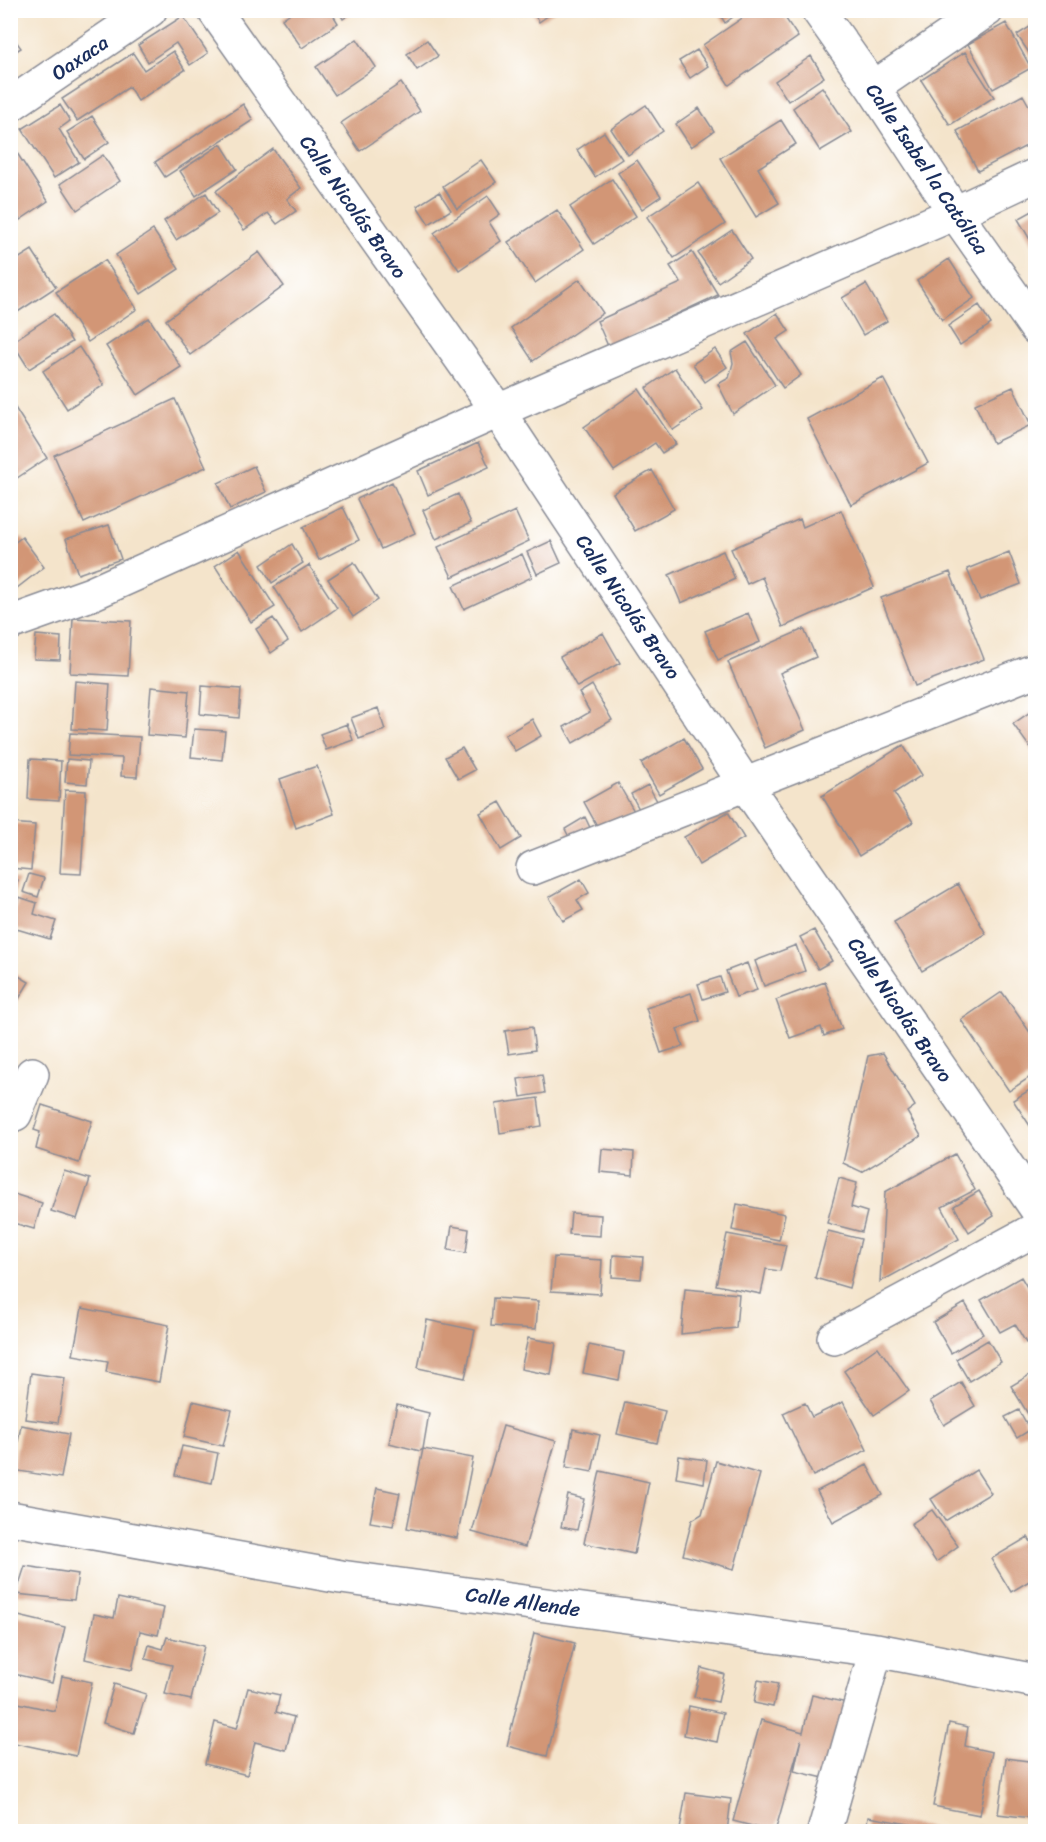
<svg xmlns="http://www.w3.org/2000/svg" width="1046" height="1842" viewBox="0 0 1046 1842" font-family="Sriracha,sans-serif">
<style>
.building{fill:#d29676}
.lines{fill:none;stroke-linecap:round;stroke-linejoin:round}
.street-casing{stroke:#888a94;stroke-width:36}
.street{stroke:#fff;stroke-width:33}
.labels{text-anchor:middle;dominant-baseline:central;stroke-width:5;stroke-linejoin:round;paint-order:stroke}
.street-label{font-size:20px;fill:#1b2f5e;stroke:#fff}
</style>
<rect width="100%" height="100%" fill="#fff"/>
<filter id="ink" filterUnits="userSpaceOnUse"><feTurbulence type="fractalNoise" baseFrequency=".0167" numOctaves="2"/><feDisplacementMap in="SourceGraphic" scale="12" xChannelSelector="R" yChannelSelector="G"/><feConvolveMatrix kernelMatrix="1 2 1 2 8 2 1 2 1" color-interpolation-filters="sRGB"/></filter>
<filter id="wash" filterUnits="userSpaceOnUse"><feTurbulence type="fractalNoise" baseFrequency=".008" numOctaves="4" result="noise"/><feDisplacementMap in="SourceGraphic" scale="24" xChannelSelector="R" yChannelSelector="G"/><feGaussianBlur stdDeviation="1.35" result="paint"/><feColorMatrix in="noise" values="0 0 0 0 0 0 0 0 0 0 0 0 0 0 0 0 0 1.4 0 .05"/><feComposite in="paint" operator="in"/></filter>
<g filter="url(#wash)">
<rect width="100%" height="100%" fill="#f4e4cb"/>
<g id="blocks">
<!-- building -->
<path class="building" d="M295 10H330L338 23 302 48 282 19Z
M338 10H356L343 19Z
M531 10H556L539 22Z
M717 10H742L725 23Z
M754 10H780L798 37 729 85 703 45Z
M183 16 208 53 190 65 176 43 148 62 138 45Z
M1006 23 1031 68 993 89 968 44Z
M1036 23V63L1017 35Z
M10 33 21 48 10 55Z
M357 39 376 67 335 95 316 67Z
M427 40 438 56 417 70 407 54Z
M697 50 708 66 690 78 679 61Z
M173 51 185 70 138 101 129 87 77 121 62 99 133 53 144 70Z
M965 52 994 97 950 125 921 80Z
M811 56 824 77 788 101 775 81Z
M401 83 420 111 360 151 341 123Z
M822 87 852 132 820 151 793 108Z
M1023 95 1036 118V141L978 171 957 131Z
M243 104 253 120 165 177 155 162Z
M60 105 70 121 59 129 79 162 54 178 22 129Z
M646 105 663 131 628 155 611 129Z
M699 108 714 131 691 147 676 124Z
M92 116 109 142 84 159 67 132Z
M781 120 796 144 758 168 779 203 756 217 720 158Z
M604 132 622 159 595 177 577 150Z
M221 144 237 169 196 196 180 171Z
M273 149 301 188 287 199 296 211 277 224 268 213 244 230 216 191Z
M17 153 48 201 20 220 10 206V157Z
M103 155 120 181 77 210 60 184Z
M481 160 496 182 457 209 443 186Z
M637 160 661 196 642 209 618 173Z
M612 179 636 216 594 244 570 207Z
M698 183 725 224 674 258 647 217Z
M439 192 451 210 429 224 417 206Z
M206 193 218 213 176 240 164 221Z
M488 196 500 214 489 222 501 241 459 270 434 233Z
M1036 209V250L1018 219Z
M557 210 584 249 535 283 508 242Z
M153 230 179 269 141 294 116 255Z
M732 230 751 259 718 282 698 253Z
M32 250 56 287 10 317V264Z
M259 252 284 286 190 355 166 320Z
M692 252 718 295 608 346 597 321 681 283 670 266Z
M949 259 974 298 942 320 917 281Z
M105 260 137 309 88 342 56 292Z
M580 279 603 313 533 361 511 328Z
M866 284 887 321 863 335 842 298Z
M979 305 991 324 960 345 948 326Z
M777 313 789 331 777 339 801 375 783 388 747 334Z
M54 314 72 342 29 369 12 342Z
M149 318 181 367 138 395 106 346Z
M747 342 775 385 733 414 718 384 729 378 733 363 731 352Z
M79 347 104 385 67 409 43 371Z
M715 349 727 367 705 382 693 364Z
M675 368 703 410 673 430 646 388Z
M883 378 928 463 851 505 807 419Z
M1013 387 1031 425 993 443 975 404Z
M639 389 676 444 662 453 655 443 614 471 584 427Z
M175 399 206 467 84 523 54 455Z
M10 400 47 458 17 478 10 468Z
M478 443 489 467 428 495 418 471Z
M254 466 266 492 230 509 218 483Z
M652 470 674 509 635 531 613 493Z
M392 482 415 533 381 549 357 499Z
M458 494 471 523 436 539 423 510Z
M343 507 359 540 319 560 303 527Z
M841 510 874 587 783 627 762 577 747 584 731 549 800 519 803 527Z
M515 511 529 541 452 577 438 547Z
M109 525 121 559 78 574 66 539Z
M22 537 44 567 17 588 10 579V546Z
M551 541 561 563 537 574 527 552Z
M292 544 303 563 272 583 261 565Z
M239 550 275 607 251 622 215 566Z
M723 551 735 579 681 603 669 575Z
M1009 552 1021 584 980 600 967 569Z
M522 554 532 577 464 609 453 586Z
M354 562 378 600 353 617 328 579Z
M309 565 337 608 302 632 274 587Z
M950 572 984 659 915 686 881 598Z
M748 613 760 642 718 660 705 631Z
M73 618 131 621 128 676 70 673Z
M273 618 288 641 271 653 256 629Z
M804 629 816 657 780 673 805 730 765 748 728 662Z
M603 633 620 663 577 687 560 657Z
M36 635 61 637 60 660 34 659Z
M75 681 110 684 107 731 72 729Z
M592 685 612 720 573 743 564 727 590 712 579 693Z
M202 686 241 689 239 718 200 714Z
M151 687 189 691 185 738 147 735Z
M378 708 385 730 359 739 351 718Z
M1036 708V756L1013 724Z
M532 719 541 736 515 751 505 735Z
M347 724 353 740 326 750 320 734Z
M194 729 225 731 222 760 191 757Z
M70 733 140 737 137 777 121 776 122 758 68 755Z
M684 738 702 769 659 794 641 763Z
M903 745 922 775 894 793 913 822 859 856 822 796Z
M462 748 475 770 458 779 445 757Z
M30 759 61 761 59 801 28 799Z
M67 759 89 761 87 784 65 782Z
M317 766 334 814 296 828 280 779Z
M618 783 635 813 601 833 584 802Z
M648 785 657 801 640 811 631 794Z
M65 790 86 791 81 874 60 873Z
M500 802 521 838 501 850 480 813Z
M728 812 744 838 699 865 684 837Z
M585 817 592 832 572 843 565 829Z
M10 823 35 825 31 870 10 868Z
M29 874 44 878 38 897 23 892Z
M10 878 18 880 11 901H10Z
M581 879 589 893 577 900 583 910 563 921 549 897Z
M958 884 986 934 922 971 894 922Z
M19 897 37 903 34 914 56 921 50 939 10 927Z
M814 930 832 961 818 969 800 937Z
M796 945 805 971 764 986 755 961Z
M747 963 757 990 736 997 726 971Z
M10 971 29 982 17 1002 10 998Z
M720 977 725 992 703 999 698 984Z
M825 982 842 1029 824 1036 821 1027 790 1038 776 1000Z
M1002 992 1036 1041V1073L1009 1091 961 1020Z
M691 993 700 1021 677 1029 683 1046 661 1053 646 1008Z
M532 1027 535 1050 509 1054 505 1031Z
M883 1053 915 1106 907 1112 921 1136 862 1172 843 1163 868 1056Z
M542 1075 545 1093 521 1097 518 1079Z
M1036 1086V1135L1013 1100Z
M538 1098 542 1126 500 1133 496 1104Z
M42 1105 92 1121 79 1163 36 1149 40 1132 34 1130Z
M602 1149 634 1152 633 1175 600 1172Z
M955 1154 975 1190 942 1207 959 1239 880 1282 885 1192Z
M64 1171 90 1179 77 1219 51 1211Z
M839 1178 857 1183 851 1207 867 1212 862 1232 827 1223Z
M979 1191 994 1216 969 1232 954 1206Z
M14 1194 42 1203 34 1229 10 1222V1204Z
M737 1204 785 1214 779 1240 732 1230Z
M571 1213 601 1215 600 1236 569 1234Z
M452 1226 469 1229 466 1253 448 1250Z
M828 1231 861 1239 849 1288 815 1278Z
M727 1234 786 1245 780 1271 766 1269 761 1294 716 1285Z
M613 1255 643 1257 641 1279 612 1277Z
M554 1257 602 1260 600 1294 551 1291Z
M1021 1277 1036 1302V1312L1031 1314 1036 1322V1337L1026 1343 1015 1324 1000 1332 981 1300Z
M685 1289 739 1294 736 1328 681 1334Z
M493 1298 538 1301 536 1329 491 1326Z
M965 1303 983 1334 951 1353 933 1322Z
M82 1308 169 1325 159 1382 106 1372 108 1361 73 1355Z
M427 1320 475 1330 465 1378 418 1368Z
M528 1338 556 1343 551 1375 521 1369Z
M988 1340 1001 1362 969 1381 956 1359Z
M589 1345 624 1352 619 1380 583 1373Z
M878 1347 909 1391 874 1415 844 1371Z
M1036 1371V1427L1011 1386Z
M31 1373 65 1378 58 1423 25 1419Z
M961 1382 975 1406 944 1425 930 1401Z
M193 1401 232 1410 223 1446 184 1437Z
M625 1402 665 1411 657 1443 617 1434Z
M843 1402 867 1450 813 1476 783 1413 805 1403 812 1417Z
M397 1405 429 1413 423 1449 473 1458 457 1538 407 1528 423 1449 420 1451 389 1443Z
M1019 1410 1030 1430 1017 1438 1005 1417Z
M21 1425 69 1434 61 1478 13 1470Z
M503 1426 556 1441 525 1547 472 1532Z
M573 1429 600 1435 592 1472 566 1467Z
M182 1446 218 1453 212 1483 175 1475Z
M679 1456 707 1460 704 1483 676 1478Z
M716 1461 760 1474 734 1569 683 1555 692 1520 702 1514Z
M867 1465 883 1495 833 1522 817 1491Z
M976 1470 991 1493 945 1521 931 1499Z
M600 1471 649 1482 634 1554 584 1543Z
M377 1488 400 1493 393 1526 370 1522Z
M568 1495 584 1499 577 1530 561 1527Z
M932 1510 958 1546 936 1562 911 1524Z
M1028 1537 1036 1550V1577L1011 1592 991 1559Z
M25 1566 78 1574 74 1600 16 1594Z
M118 1598 164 1608 158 1635 140 1631 132 1670 85 1659 94 1614 114 1618Z
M10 1614 65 1627 52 1683 10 1673Z
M534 1633 575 1643 547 1756 507 1746Z
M167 1637 204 1646 191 1700 165 1694 172 1665 145 1659 149 1645 163 1649Z
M701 1668 724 1674 718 1702 694 1697Z
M62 1676 92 1682 76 1756 10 1742 18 1703 55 1711Z
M758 1680 778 1684 773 1707 754 1703Z
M114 1684 146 1694 134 1733 103 1723Z
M248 1688 280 1695 276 1712 294 1717 286 1750 255 1742 247 1775 205 1764 215 1722 237 1728Z
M812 1695 847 1703 828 1779 794 1771 801 1739 775 1832 733 1821 761 1720 803 1732Z
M689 1706 723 1713 717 1742 684 1735Z
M949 1723 968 1727 965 1746 992 1752 980 1815 933 1806Z
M1006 1758 1036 1762V1795L1031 1818 998 1814Z
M686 1793 731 1799 727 1832H691L680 1830Z
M868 1817 932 1828 931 1832H842L843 1826 866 1829Z
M971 1825 995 1828 994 1832H971Z"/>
</g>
</g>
<g filter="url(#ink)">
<use href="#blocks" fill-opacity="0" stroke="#888a94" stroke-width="1.5"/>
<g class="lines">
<!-- street casing -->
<g class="street-casing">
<path id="street" d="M214 10 498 411 745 784 1036 1208
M818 10 873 88 955 213 1036 328
M873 88 987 10
M10 105 150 10
M10 623 91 594 498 411 955 213 1036 175
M533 868 1036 670
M10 1116 15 1114 32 1074
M834 1338 1036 1229
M10 1518 341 1577 876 1650 1036 1681
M824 1832 876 1650"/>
</g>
<!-- street -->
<use href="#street" class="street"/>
</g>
</g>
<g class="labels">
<!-- street labels -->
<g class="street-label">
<text transform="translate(80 58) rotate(-34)">Oaxaca</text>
<text transform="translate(927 169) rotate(56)">Calle Isabel la Católica</text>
<text transform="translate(353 207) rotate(55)">Calle Nicolás Bravo</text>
<text transform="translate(628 607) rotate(56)">Calle Nicolás Bravo</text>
<text transform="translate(900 1010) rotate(56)">Calle Nicolás Bravo</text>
<text transform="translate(523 1602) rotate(8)">Calle Allende</text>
</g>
</g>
<!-- margin -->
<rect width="1046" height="1842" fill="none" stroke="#fff" stroke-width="36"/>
</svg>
